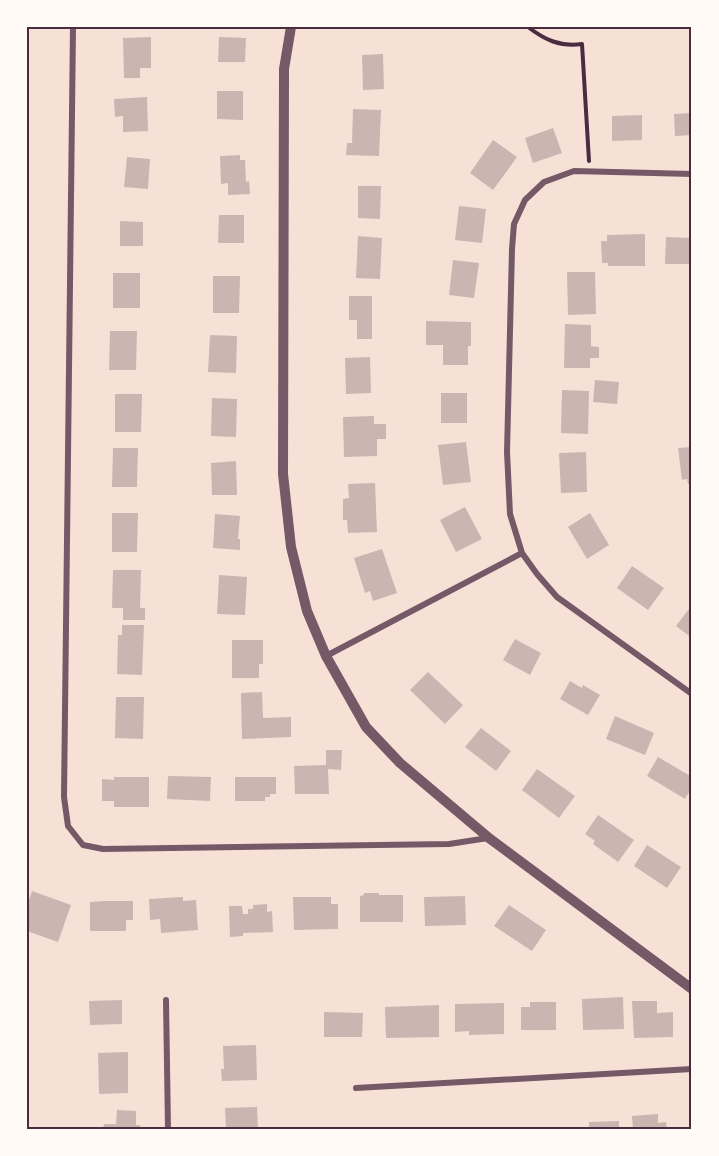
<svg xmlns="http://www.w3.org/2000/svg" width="719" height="1156" viewBox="0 0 719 1156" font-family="Montserrat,sans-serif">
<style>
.building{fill:#ccb4b1}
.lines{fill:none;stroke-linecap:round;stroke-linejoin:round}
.path{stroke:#4a2c40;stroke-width:4}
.minor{stroke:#755966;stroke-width:6}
.tertiary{stroke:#755966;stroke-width:10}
.neatline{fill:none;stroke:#4a2c40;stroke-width:2}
</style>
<rect width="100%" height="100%" fill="#f7e1d7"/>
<!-- building -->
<path class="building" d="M151 37V68H140V78H124L123 38Z
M219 37 246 38 245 62H218Z
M383 54 384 89 363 90 362 55Z
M217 91H243V120L217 119Z
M147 97 148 131 123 132V116L115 117 114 99Z
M353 109 381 110 379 156 346 155 347 143H352Z
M692 113V135L675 136 674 114Z
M642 115V140L612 141V116Z
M553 128 562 153 533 163 525 138Z
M493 140 517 157 493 190 470 173Z
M240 155V160H245L246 182 249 181 250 194 228 195V183L221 184 220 156Z
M127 157 150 159 148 189 124 187Z
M358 186H381L380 219 358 218Z
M459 206 486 209 482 243 455 240Z
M219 215H244V243H218Z
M120 221 143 222V246H120Z
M645 234V266H608V263H602L601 241H607V235Z
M358 236 382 238 380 279 356 278Z
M666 237 692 238V264H665Z
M453 260 479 263 474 298 449 295Z
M567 272H595L596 314 568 315Z
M113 273H140V308H113Z
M213 276H240L239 313H213Z
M349 296H372V339H357V320H349Z
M426 321 471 322V346H468V365H443V345H426Z
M565 324 591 325V346L599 347V358H590V368H564Z
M110 331H137L136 370H109Z
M210 335 237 336 236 373 208 372Z
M370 357 371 393 346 394 345 358Z
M595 380 619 382 617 404 593 402Z
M562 390 589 391 588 434 561 433Z
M441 393H467V423H441Z
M115 394H142L141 432H115Z
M212 398 237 399 236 437 211 436Z
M374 416V424H386V439H377V456L344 457 343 417Z
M466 442 471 482 443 485 438 445Z
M692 447V484H688L687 479 682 480 678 448Z
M113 448H138L137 487H112Z
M586 452 587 492 561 493 559 453Z
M236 461 237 495H212L211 463Z
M375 483 377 532 348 533 347 520H343V499L349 498 348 484Z
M465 507 482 539 456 552 440 520Z
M112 513H138L137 552H112Z
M590 513 609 545 587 559 568 527Z
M215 514 240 516 238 539H240V550L213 548Z
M382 549 397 593 373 601 370 591 365 593 354 558Z
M632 566 664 588 648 610 617 588Z
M113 570H141L140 608H145V620H123V608H112Z
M219 575 247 577 245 615 217 614Z
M692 605V638L676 626Z
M122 625H144L142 675 117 674 118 635H122Z
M515 639 541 653 530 675 503 660Z
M232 640H263V664H259V678H232Z
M428 672 463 705 445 724 410 690Z
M570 681 582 688 583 685 600 695 588 715 560 699Z
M262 692 263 718 291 717V737L242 739 241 693Z
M116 697H144L143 739 115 738Z
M615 716 654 733 645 755 606 739Z
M481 728 511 751 496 771 465 747Z
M326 750H342L341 770 328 769 329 794H295L294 766 326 765Z
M658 757 692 777V787L685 799 647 776Z
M537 769 575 796 559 818 522 790Z
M168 776 211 777 210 801 167 799Z
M114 777H149V807H114V801H102V779L114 780Z
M235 777H276V794H270V797H265V801H235Z
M598 815 634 840 618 862 593 844 595 841 585 834Z
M647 845 681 867 667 888 634 866Z
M32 891 71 905 58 942 27 931V906Z
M364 893H379V895H403V922H360V896L364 895Z
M465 896 466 925 425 926 424 897Z
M183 897V901L196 900 198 930 161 933 160 919 150 920 149 899Z
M293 897H331V904H338V929L294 930Z
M105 901H133V920H126V931H90V902Z
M267 904V912L272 911 273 932 243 933V936L230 937 229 906H242L243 914H248V909H253V905Z
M509 905 546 930 532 951 494 926Z
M623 997 624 1029 583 1030 582 999Z
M122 1000V1024L90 1025 89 1001Z
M632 1001H657V1013L673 1012V1037L634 1038Z
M530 1002H556V1030H521V1007H530Z
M504 1003V1034L469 1035V1031L455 1032V1004Z
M439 1005V1037L386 1038 385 1007Z
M324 1012 363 1013 362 1037H324Z
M256 1045 257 1080 222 1081 221 1069H224L223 1046Z
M128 1052V1093L99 1094 98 1053Z
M257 1107 258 1129H226L225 1108Z
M117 1110 136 1111V1125H140V1129H103L104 1124H116Z
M658 1114V1123L666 1122 667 1129H633L632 1116Z
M619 1121V1129H589V1122Z"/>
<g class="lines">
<!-- path -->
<path class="path" d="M528 27C545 40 560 47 582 44L589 161"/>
<!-- minor -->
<path class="minor" d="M73 27 64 797 68 826 83 845 103 849 449 844 488 838
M692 174 574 171 544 182 525 200 514 224 512 249 507 452 510 514 522 553 537 574 557 597 692 694
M326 656 522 553
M166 1000 168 1129
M356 1088 692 1069"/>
<!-- tertiary -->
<path class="tertiary" d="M291 27 284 69 283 474 291 547 307 611 326 656 366 727 400 763 489 838 692 989"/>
</g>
<!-- border -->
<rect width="719" height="1156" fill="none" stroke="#fffaf5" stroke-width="57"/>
<rect x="28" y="28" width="662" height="1100" class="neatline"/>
</svg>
